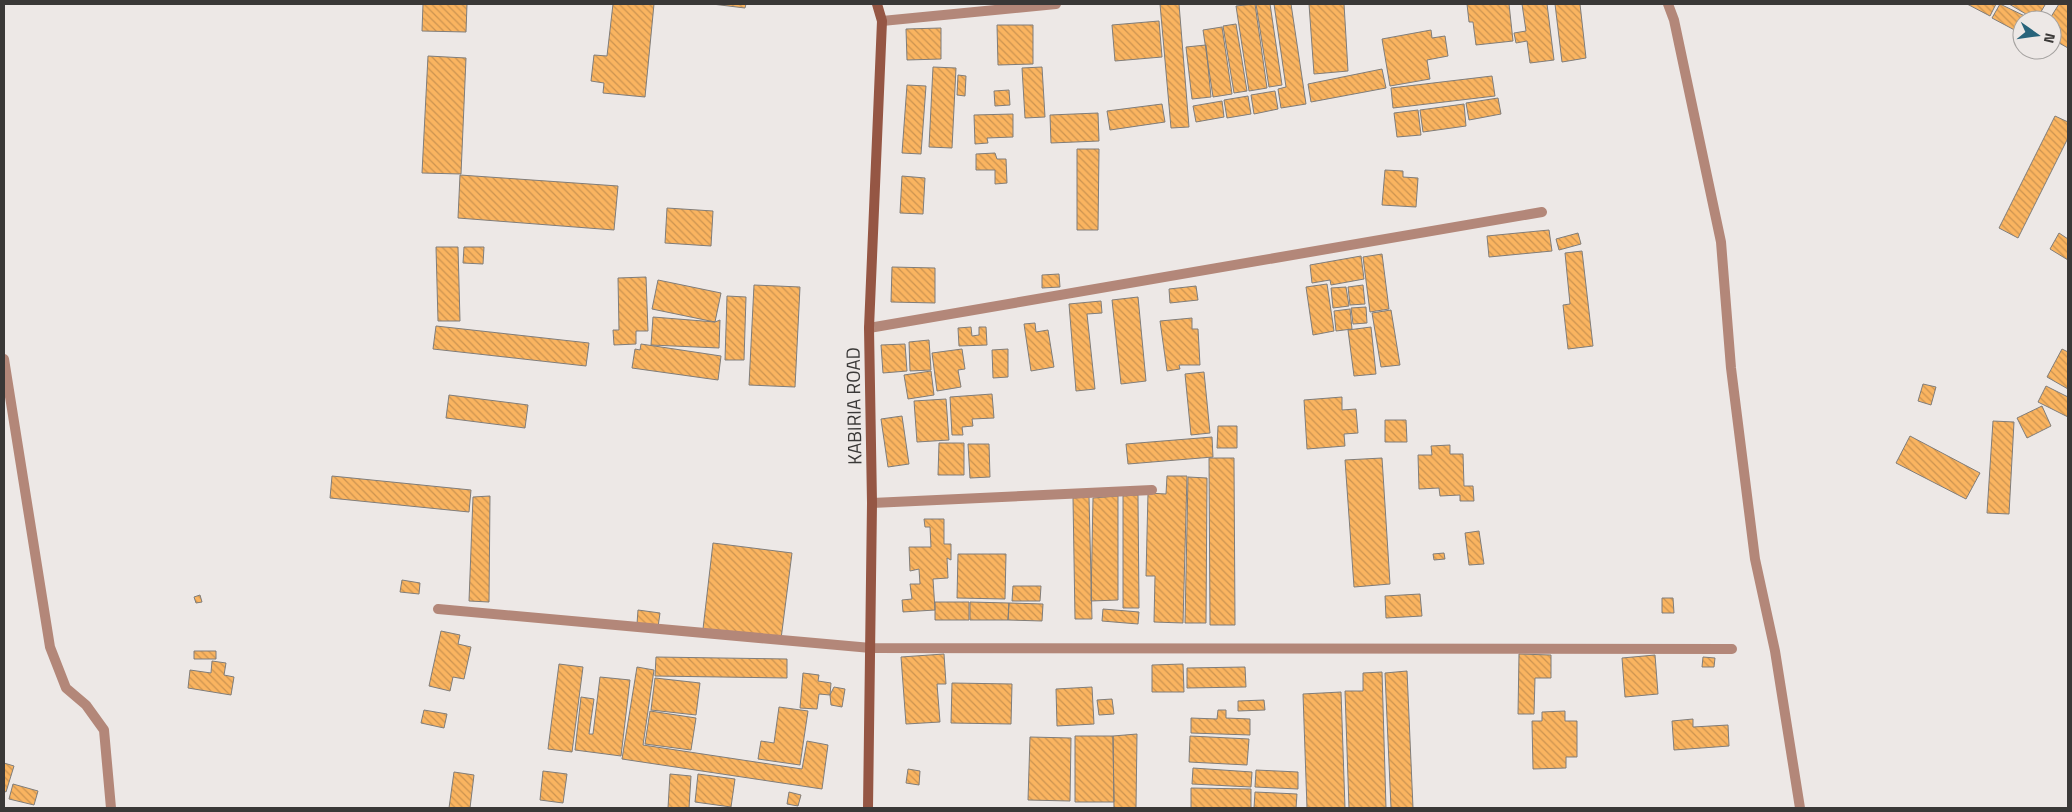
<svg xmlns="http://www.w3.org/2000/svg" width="2072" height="812" viewBox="0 0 2072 812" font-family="'Titillium Web',sans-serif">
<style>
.building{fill:url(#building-back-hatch);stroke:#807d7a}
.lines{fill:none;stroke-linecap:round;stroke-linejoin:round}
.service{stroke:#b38779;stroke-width:10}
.minor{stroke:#b38779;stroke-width:10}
.secondary{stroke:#955644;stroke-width:10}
.labels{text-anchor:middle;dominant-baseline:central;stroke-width:5;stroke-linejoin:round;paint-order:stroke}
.street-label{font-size:19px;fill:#3a3837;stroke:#ede8e6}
</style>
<defs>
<pattern id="building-back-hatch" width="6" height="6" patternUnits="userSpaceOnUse" patternTransform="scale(1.25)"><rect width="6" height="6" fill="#fab460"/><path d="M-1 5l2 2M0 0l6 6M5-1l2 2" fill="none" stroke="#cb9350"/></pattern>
</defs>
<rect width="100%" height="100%" fill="#ede8e6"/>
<!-- building -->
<path class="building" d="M423 4H467L466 32 422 31Z
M613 4H654L645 97 603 93 604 83 591 81 594 55 607 56Z
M712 4H746L745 8Z
M1160 4H1179L1189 127 1171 128Z
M1255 4 1267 88 1249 91 1236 6Z
M1256 4H1270L1282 85 1269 87Z
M1274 4H1291L1306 104 1281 108 1278 89 1286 87Z
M1309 4H1344L1348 71 1314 74Z
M1467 4H1509L1513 41 1476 45 1473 22H1469Z
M1522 4H1547L1554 60 1530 63 1527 41 1516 43 1514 33 1526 31Z
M1555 4H1580L1586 58 1562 62Z
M1967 4H1996L1990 16Z
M2000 4 2033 20H2022V34L1992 18Z
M2009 4H2043L2045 5 2036 20Z
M2059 4H2068V48L2052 39V20H2049Z
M1159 21 1162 57 1115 61 1112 25Z
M1236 24 1247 91 1234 93 1223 26Z
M997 25H1033V64L998 65Z
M1222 27 1232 94 1213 97 1203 30Z
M941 28V59L907 60 906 29Z
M1431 30 1432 38 1445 36 1448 56 1427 60 1430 79 1390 86 1382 39Z
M1206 45 1211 97 1192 99 1186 47Z
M428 56 466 58 461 174 422 173Z
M933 67 956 68 952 148 929 147Z
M1042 67 1045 117 1025 118 1022 68Z
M1382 69 1386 88 1311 102 1308 84Z
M958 75 966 76 965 96 957 95Z
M1492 76 1495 96 1393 108 1391 88Z
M907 85 926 86 921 154 902 153Z
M1009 90 1010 105 995 106 994 91Z
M1275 91 1278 109 1254 114 1251 95Z
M1248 96 1251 114 1227 118 1224 100Z
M1498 98 1501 114 1469 120 1466 103Z
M1222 101 1224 117 1196 122 1193 106Z
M1162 104 1165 122 1110 130 1107 111Z
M1464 104 1466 126 1423 132 1420 110Z
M1418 110 1421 135 1397 137 1394 113Z
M1098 113 1099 141 1051 143 1050 115Z
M1013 114V137L987 138 988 143 975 144 974 115Z
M2055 116 2068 122V138L2018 238 1999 228Z
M1077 149H1099L1098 230H1077Z
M995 153 997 159H1006L1007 183 995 184V170H976V154Z
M1385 170 1403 171V177L1418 178 1416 207 1382 205Z
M460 175 618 186 614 230 458 218Z
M902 176 925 178 923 214 900 213Z
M667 208 713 211 711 246 665 243Z
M1549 230 1552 251 1489 257 1487 236Z
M1578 233 1581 244 1559 250 1556 239Z
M2059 233 2068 239V260L2050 249Z
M436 247H458L460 321H438Z
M464 247H484L483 264 463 263Z
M1582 251 1593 346 1568 349 1563 305 1570 304 1565 253Z
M1382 254 1389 309 1370 312 1363 257Z
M1361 256 1364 279 1331 285 1330 280 1312 283 1310 265Z
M892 267 935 268V303L891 302Z
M1059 274 1060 287 1042 288V275Z
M646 277 648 331H636V344L614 345 613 330H619L618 278Z
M658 280 721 293 715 322 652 309Z
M1327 284 1334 331 1313 335 1306 287Z
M754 285 800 287 795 387 749 385Z
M1363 285 1365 304 1350 305 1348 287Z
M1196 286 1198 300 1170 303 1169 289Z
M1346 287 1349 306 1333 308 1331 288Z
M727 296 746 297 744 360H725Z
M1138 297 1146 381 1121 384 1112 300Z
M1101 301 1102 313 1087 314 1095 389 1076 391 1069 304Z
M1366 307 1367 323 1353 324 1351 308Z
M1350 309 1352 329 1336 331 1334 311Z
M1391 310 1400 365 1381 367 1372 313Z
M653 317 715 322 720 320 719 348 651 345Z
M1192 318V329H1198L1200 365H1179L1180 369 1167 371 1160 321Z
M1035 323 1036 332 1048 330 1054 367 1031 371 1024 324Z
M436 326 589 343 586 366 433 349Z
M971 327 972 336 979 335V327H986L987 345 959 346 958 328Z
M1371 327 1376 374 1354 376 1348 330Z
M929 340 931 370 910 371 909 342Z
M641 344 721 356 718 380 632 368 635 349 640 350Z
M905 344 907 371 883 373 881 345Z
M962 349 965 369 958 370 961 387 937 391 932 353Z
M1008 349V377L993 378 992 350Z
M2062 349 2068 352V389L2047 377Z
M931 371 934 395 908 399 904 375Z
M1204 372 1210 433 1191 435 1185 374Z
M1923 384 1936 387 1931 405 1918 401Z
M2046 386 2068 397V417L2038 402Z
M992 394 994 418 972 419 973 426 962 427 963 435H952L950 397Z
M449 395 528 405 525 428 446 418Z
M1342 397V410L1356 409 1358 433 1344 434 1345 446 1307 449 1304 400Z
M946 399 949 440 917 442 914 401Z
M2042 406 2051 426 2027 438 2017 418Z
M902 416 909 464 888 467 881 419Z
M1385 420H1406L1407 442H1385Z
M1993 421 2014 422 2009 514 1987 513Z
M1218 426H1237V448H1217Z
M1910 436 1980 473 1966 499 1896 463Z
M1212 437 1213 457 1128 464 1126 444Z
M939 443H964V475H938Z
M968 444H989L990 477 970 478Z
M1450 445V454H1463L1464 486H1473L1474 501H1460V495L1440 496 1439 488 1419 489 1418 455H1432L1431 446Z
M1209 458H1234L1235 625H1210Z
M1382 458 1390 584 1354 587 1345 460Z
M332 476 471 490 469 512 330 498Z
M1167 476H1187L1183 623 1154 622 1155 576H1146L1148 493 1166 494Z
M1188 477 1207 478 1206 623H1185Z
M1138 495 1139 608H1123V496Z
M490 496 489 602 469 601 473 497Z
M1118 496V600L1091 601 1093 498Z
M1089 497 1092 619H1075L1073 498Z
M924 519H944V544H951V560L947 558 948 578 933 579 935 610 903 612 902 600 912 599 910 584H920L919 569 910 571 909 547H931L930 527H925Z
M1479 531 1484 564 1469 565 1465 533Z
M713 543 792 553 781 639 703 629Z
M1444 553 1445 559 1434 560 1433 554Z
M958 554H1006L1005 599 957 598Z
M402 580 420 583 419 594 400 592Z
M1013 586H1041L1040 601H1012Z
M1420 594 1422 616 1386 618 1385 596Z
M200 595 202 602 196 603 194 597Z
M1662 598H1673L1674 613H1662Z
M935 602H969V620H935Z
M970 602 1009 603 1008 620H970Z
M1009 603 1043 604 1042 621 1008 620Z
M1103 609 1139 612 1138 624 1102 621Z
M638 610 660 613 658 627 637 624Z
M441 631 460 635 458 644 471 647 464 679 453 677 450 691 429 686Z
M194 651H216V659H194Z
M944 654 946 684H937L940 722 906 724 901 657Z
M1519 654 1551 655V678H1535L1534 714H1518Z
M1655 655 1658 694 1625 697 1622 658Z
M656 657 787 659V678L655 676Z
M1703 657 1715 658 1714 667H1702Z
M212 661 226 663 224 675 234 677 231 695 188 688 190 670 211 673Z
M559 664 583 667 572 752 548 749Z
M1183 664 1184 692H1152V665Z
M637 667 654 670 643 745 802 769 807 741 828 745 822 789 622 759Z
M1245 667 1246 687 1187 688V668Z
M1407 671 1413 808H1391L1385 673Z
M1382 672 1386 808H1349L1345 691H1363V673Z
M803 673 819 675 818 681 831 683 830 695 819 694 817 709 800 708Z
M600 677 630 680 621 756 575 750 581 697 594 699 589 734H593Z
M655 678 700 683 696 715 651 710Z
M952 683 1012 684 1011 724 951 723Z
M834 687 845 689 842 707 831 705 830 695Z
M1092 687 1094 724 1057 726 1056 689Z
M1341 692 1345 808H1307L1303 694Z
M1112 699 1114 714 1099 715 1097 700Z
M1264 700 1265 710 1238 711V701Z
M779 707 808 711 800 765 758 759 761 741 774 743Z
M424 710 447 714 444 728 421 723Z
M1218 710H1226V718L1250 719V735L1191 733V718L1217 719Z
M650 711 696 718 691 750 645 744Z
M1565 711V721H1577V757H1566V768L1533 769 1532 721H1542V712Z
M1693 719V727L1728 725 1729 746 1674 750 1672 721Z
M1137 734 1136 808H1114L1113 736Z
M1075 736H1113L1114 802H1075Z
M1190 736 1249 739 1247 765 1189 762Z
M1030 737 1071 738 1070 801 1028 800Z
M4 763 14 766 6 792 4 791Z
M1193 768 1252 772 1251 787 1192 784Z
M908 769 920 771 919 785 906 783Z
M1256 770 1298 772V789L1255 787Z
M543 771 567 774 563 803 540 800Z
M454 772 474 775 470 808H449Z
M670 774 691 776 689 808H668Z
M698 774 735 779 731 807 695 802Z
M13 784 38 791 34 805 9 799Z
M1191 788 1251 789V808H1191Z
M789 792 801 795 798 806 787 804Z
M1255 792 1297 794 1296 808H1254Z"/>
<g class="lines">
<!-- service -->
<path class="service" d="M872 503 1152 490"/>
<!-- minor -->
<path class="minor" d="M1668 4 1674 20 1721 242 1731 368 1755 559 1775 651 1800 808
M882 21 1056 4
M869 328 1542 212
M4 359 50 647 66 688 86 705 104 730 111 808
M438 609 871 648 1732 649"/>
<!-- secondary -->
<path class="secondary" d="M868 808 872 503 869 328 882 21 877 4"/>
</g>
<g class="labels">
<!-- street labels -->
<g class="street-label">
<text transform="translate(853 406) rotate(-91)">KABIRIA ROAD</text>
</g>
</g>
<!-- border -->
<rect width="2072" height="812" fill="none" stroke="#3a3837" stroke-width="10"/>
<!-- north arrow -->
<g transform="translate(2037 35) rotate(104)"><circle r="24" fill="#ede8e6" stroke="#a5a2a0"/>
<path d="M0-4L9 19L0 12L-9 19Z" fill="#28647b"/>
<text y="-8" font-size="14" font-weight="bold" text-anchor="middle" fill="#3a3837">N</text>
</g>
</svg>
